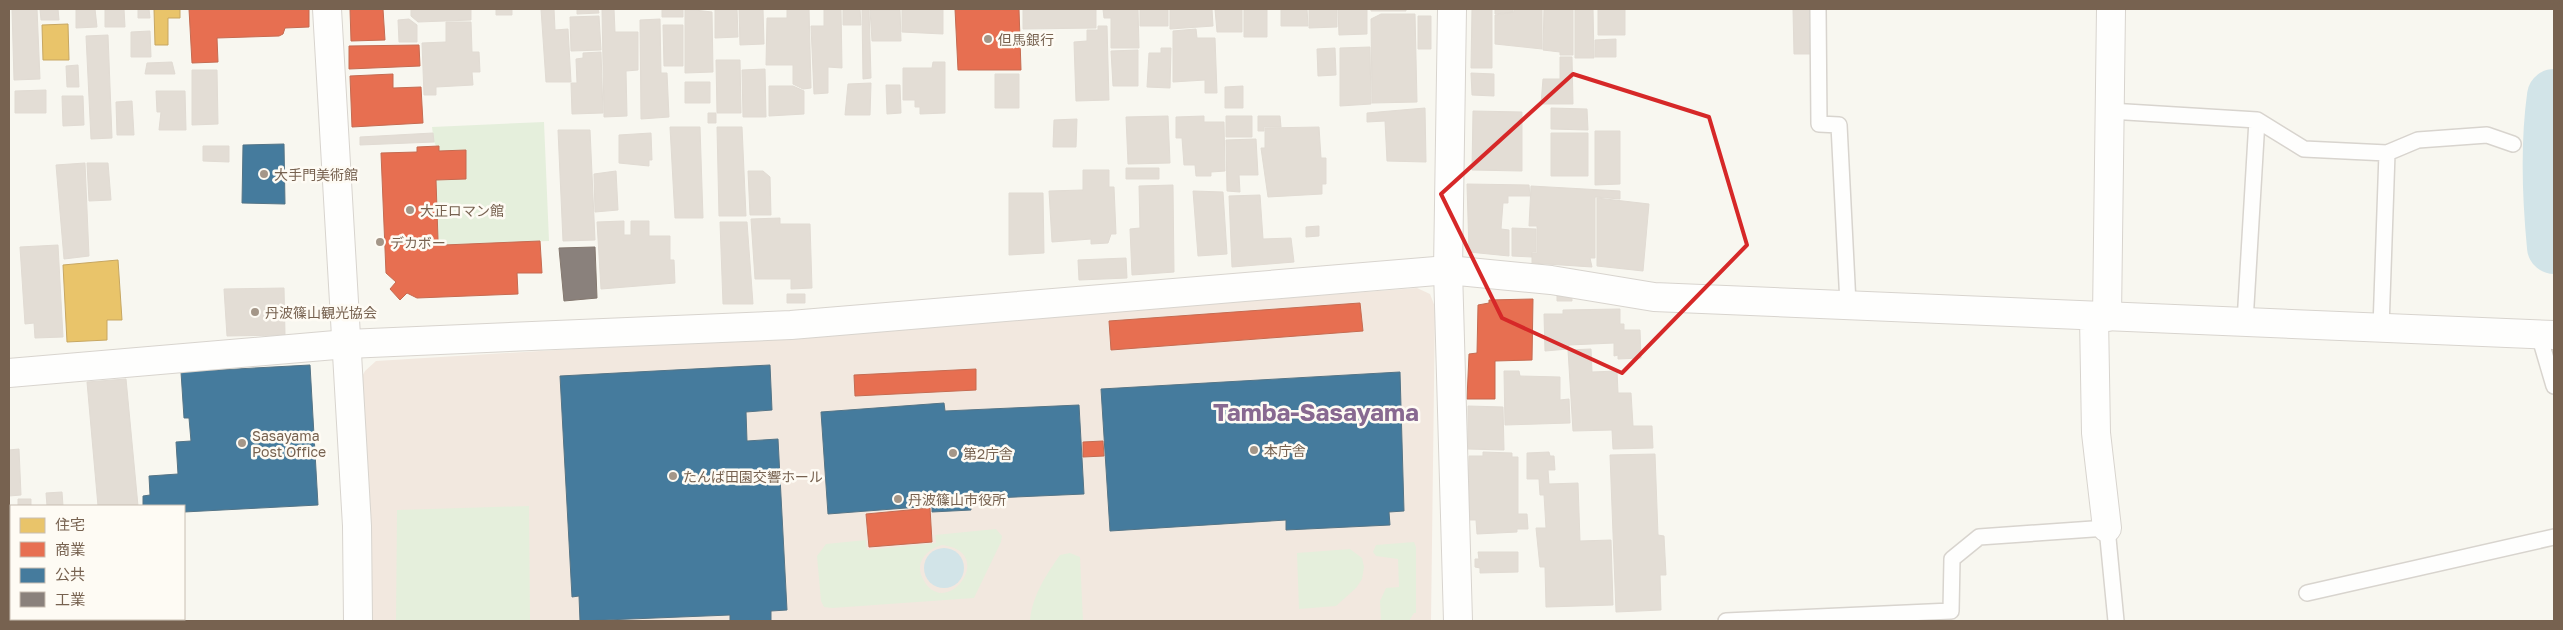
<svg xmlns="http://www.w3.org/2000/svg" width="2563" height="630" viewBox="0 0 2563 630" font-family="'Golos Text','Noto Sans JP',sans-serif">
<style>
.commercial{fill:#f2e8df}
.green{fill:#e5efdc;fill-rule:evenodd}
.water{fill:#d2e4e8}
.homes{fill:#e9c46a;stroke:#c7a762}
.shops{fill:#e76f51;stroke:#c56b51}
.public{fill:#457b9d;stroke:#547486}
.industry{fill:#8a817c;stroke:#84786f}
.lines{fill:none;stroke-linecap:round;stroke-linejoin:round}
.river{stroke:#d2e4e8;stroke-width:54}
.building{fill:#e3ddd5;stroke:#e1dbd3}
.service-casing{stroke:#d8d4ce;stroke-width:18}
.minor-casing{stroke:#d8d4ce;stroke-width:30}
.tertiary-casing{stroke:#d8d4ce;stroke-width:30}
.service{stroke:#fefefd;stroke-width:15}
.minor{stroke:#fefefd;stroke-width:28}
.tertiary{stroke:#fefefd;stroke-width:28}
.marked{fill:none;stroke:#d62828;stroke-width:4;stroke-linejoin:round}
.poi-dot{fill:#a49688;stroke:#fefbf4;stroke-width:2}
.labels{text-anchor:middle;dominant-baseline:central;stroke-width:5;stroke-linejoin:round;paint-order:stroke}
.poi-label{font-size:14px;fill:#776250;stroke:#fefbf4;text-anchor:start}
.town-label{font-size:24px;font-weight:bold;fill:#886991;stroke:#fefbf4}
</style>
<rect width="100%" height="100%" fill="#f8f7f0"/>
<!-- commercial -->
<path class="commercial" d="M1417 288 1430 294 1435 307 1431 621H366L360 380 365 371 376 361 803 335Z"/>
<!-- green -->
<path class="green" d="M544 122 549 241 444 245 438 240 436 180 465 150 439 151 434 142 432 127Z
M529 506 530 621H396L397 510Z
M996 529 1002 536 1001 542 974 598 832 608 824 607 821 601 817 556 826 544 866 540 867 550 936 543 935 535ZM942 545C999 552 945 622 923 579 914 563 927 549 942 545Z
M1414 542 1416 547V613H1414L1409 621H1381L1380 601 1386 588 1399 587 1398 559 1376 556 1373 552 1376 545Z
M1350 549 1362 558 1364 567 1362 579 1356 588 1336 606 1299 609 1297 553Z
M1070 553 1080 557 1083 621H1030C1032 596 1046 575 1060 555Z"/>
<!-- water -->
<path class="water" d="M924 568a20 20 0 1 1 40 0a20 20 0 1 1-40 0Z"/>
<!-- homes -->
<path class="homes" d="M154 9H180V18H168V45H155Z
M68 24 69 60H43L42 25Z
M118 260 122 320H107V340L67 342 63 265Z"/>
<!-- shops -->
<path class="shops" d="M189 9H309V27L285 28 283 34 279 36 217 38 218 62 192 63Z
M350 9H383L385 40 351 41Z
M955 9H1019L1021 70H958Z
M419 45 420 66 349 69V46Z
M393 74V88L421 87 423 123 352 127 350 76Z
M439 146V151L466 150V179L436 180 438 240 444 245 540 241 542 273H517L518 294 417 298 407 293 400 300 390 289 396 282 386 273 381 153 417 152V147Z
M1533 299 1532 360 1495 361V399H1467L1469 354 1477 353 1478 305 1489 303V300Z
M1360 303 1363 331 1111 350 1109 321Z
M976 369V390L855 396 854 375Z
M1103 441 1104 456 1083 457V442Z
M930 508 932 542 869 547 866 514Z"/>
<!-- public -->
<path class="public" d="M284 144 285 204 242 203 243 145Z
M310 365 318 505 184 512V506H143V496L150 495 149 476 178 474 176 442 191 441 189 418H184L181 372Z
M770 365 772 410 746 412 747 441 778 439 787 610 771 611V621H730V615L580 621 579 596 572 597 560 376Z
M1400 372 1404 511 1389 512 1390 525 1286 530V520L1110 531 1101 389Z
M944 403 945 411 1079 405 1084 494 970 499 971 510 932 512V506L828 514 821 412Z
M101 619H144V621H101Z"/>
<!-- industry -->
<path class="industry" d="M595 247 597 298 564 301 559 248Z"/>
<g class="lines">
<!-- river -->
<path class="river" d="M2554 96C2547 146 2549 196 2554 247"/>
</g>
<!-- building -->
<path class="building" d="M12 9H37L40 79 14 80Z
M40 9H58L59 20H41Z
M76 9H95L97 27 76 28Z
M105 9H124L125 27H105Z
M138 9H149L150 18H138Z
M411 9H471V20L418 22 411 16Z
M496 9H512V15H496Z
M541 9H554L555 30 568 29 571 82H546Z
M577 9H598L599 13 577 14Z
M602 9H614L615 32H638V70L626 71 627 116 604 117Z
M662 9H683V17H662Z
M685 9 712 12 713 72 685 73Z
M715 9H737L738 37 715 38Z
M739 9H763L764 44 740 45Z
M787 9H809L811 88 803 89 793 84V65H766L767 18H787Z
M824 9H841L842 68 828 67V93L814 94 811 26H824Z
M843 9H860L861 25H843Z
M862 9H869L871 78 863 79Z
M902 9H943V34L902 32Z
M1023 9H1096V28L1023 29Z
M1103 9H1138L1139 48H1111V18H1104Z
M1140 9H1168V26H1140Z
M1170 9H1212L1213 26 1170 29Z
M1215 9H1242V32H1217Z
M1244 9H1267V37H1244Z
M1281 9H1307L1308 26H1281Z
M1309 9H1337V27L1309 28Z
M1338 9H1367V34L1339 35Z
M1371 9H1406V11H1371Z
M1472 9H1492V68H1471Z
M1495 9H1513V12L1495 14Z
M1514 9H1542V49L1495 44V15L1514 12Z
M1544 9H1573V55H1560V52L1543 50Z
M1575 9H1593L1594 58H1575Z
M1598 9H1625V35H1598Z
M1793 9H1810L1811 54H1794Z
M870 10H900L901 41H872Z
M1381 14H1415L1417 102 1372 103 1371 19Z
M599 16 601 50 571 51 570 17Z
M1418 16H1431V49H1418Z
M409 19 417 25V42H399L398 20Z
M660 19 661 73H667L669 117 641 119 640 20Z
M446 22H471L472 52H479L480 72H472L473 85 436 87V95H424L422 43 446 42Z
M663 25H683V66H664Z
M1098 26H1107L1109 100 1076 101 1074 42 1087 41V30H1098Z
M1196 29 1197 38H1215L1217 93H1205V80L1173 82V31Z
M150 31 151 57H131V32Z
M108 35 112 138 91 139 86 36Z
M1616 39V57H1595V40Z
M1370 47 1371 104 1340 106V48Z
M1161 48H1171L1170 88 1147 87 1149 53H1161Z
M1335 48 1336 75 1318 76 1317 49Z
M1138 50V86H1113L1111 51Z
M601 52 603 113 572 114 571 83H577L576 59 583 58V53Z
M1560 57H1572L1573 104H1541L1543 79H1560Z
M716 60H740L741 113H717Z
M172 62 175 74H145L147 63Z
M933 62H945V113L920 114V107H915V100H903V68H932Z
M78 65 79 87H67L66 66Z
M765 69 766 117H743L742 70Z
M192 70H217L218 124 192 125Z
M1471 73 1494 74V96L1472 95Z
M995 74H1019V108H995Z
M685 82H710V103H685Z
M871 83 870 115H845L848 84Z
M886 85H900L901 113 887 114Z
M769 86H793L804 91V114L769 116Z
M1243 86V108H1225V87Z
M46 90V113H15V91Z
M156 91H185L186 130H159L161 112H157Z
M62 96H83L84 125 63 126Z
M132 101 134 135H117L116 102Z
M1425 108 1426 162 1387 161 1385 121 1367 122V113Z
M1551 108 1587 109 1588 130 1551 129Z
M1473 111 1522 112V171L1472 170Z
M708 113H716V123H708Z
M1168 116 1170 163 1128 164 1126 117Z
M1204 116V122H1224L1225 171 1211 172V176H1196L1195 165H1184L1182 138H1176V117Z
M1226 116H1252V137H1226Z
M1258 116H1280L1281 127H1264V131H1258Z
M1077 119 1076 147H1053L1054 120Z
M670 127H700L703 218H675Z
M717 127H742L746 216H719Z
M1319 127 1321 158H1326V184H1322V194L1268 197 1261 148H1265V128Z
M558 130H590L595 240 563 241Z
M1595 131H1620V184L1595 185Z
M433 133 434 142 360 145V137Z
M651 133 652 160H649V166L619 163V135Z
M1551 133H1588V176H1551Z
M1256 139 1258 175H1239L1240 192 1227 191 1226 140Z
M203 146H229V162L203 161Z
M85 163 89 256 64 259 56 165Z
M87 163H108L111 200 89 201Z
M1126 168H1159V179H1126Z
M1083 170H1109V187H1114L1116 234H1111L1108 243 1091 244V239L1052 242 1049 191 1083 190Z
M616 171 618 210 595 212 594 174Z
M748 171H763L770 177 771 215H750Z
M1467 184 1529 185 1530 196H1508V203H1503L1501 229 1509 230V256L1469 252Z
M1173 185 1174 272 1132 275 1130 229 1140 228 1139 186Z
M1531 186 1620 191V199L1595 197V258H1590L1592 267 1532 263V253H1537V226H1529Z
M1193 191 1223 192 1227 254 1198 256Z
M1009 193H1043L1044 253 1009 255Z
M1260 195 1263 239 1291 238 1294 262 1232 267 1229 196Z
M1597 198 1649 204 1643 271 1597 266Z
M780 218V224H810L812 288 791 289V279H755L751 219Z
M624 221V235H631V221H649V236H670V260H674L675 283 601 289 597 222Z
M720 222H747L753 304H723Z
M1319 226V236L1306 237V227Z
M1512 228 1536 229V252H1532V257L1512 256Z
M58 245 63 337 35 338 34 323 25 324 20 247Z
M1126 258 1127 278 1079 280 1078 260Z
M284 288 285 335 227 336 224 289Z
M787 294H805V303H787Z
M1557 295H1572V301H1557Z
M1620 309V324H1624V330H1640L1641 358 1618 359V355L1614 356V343L1569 345 1568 349 1545 351 1544 314H1563V310Z
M1591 349 1592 372 1617 371 1618 393H1631L1633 426H1652L1653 448 1613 449 1612 430 1573 431 1568 350Z
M1504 371H1519L1520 376 1560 377V400L1569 399 1570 423 1505 425Z
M126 379 138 506H98L87 382Z
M1468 406 1503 407 1504 450 1468 449Z
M19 449 21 495 9 496V450Z
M1483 452 1512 453V457H1518V514H1527L1528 529H1517V532L1477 534 1476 520H1468L1469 456H1483Z
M1549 452 1550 456H1554L1555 470H1548L1549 484 1578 483 1580 541 1611 540 1613 605 1546 607 1545 567H1540L1536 528H1546L1544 495H1540L1539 479H1527V453Z
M1655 454 1658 535 1664 536 1666 575H1660L1661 610 1616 612 1610 455Z
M62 492 63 506H47L46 493Z
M18 499H31V506H18Z
M1478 552H1518V572L1480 573V568L1475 567V559H1479Z
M25 619H82V620H25Z"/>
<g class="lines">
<!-- service casing -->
<g class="service-casing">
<path id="service" d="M1818 9 1819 124 1839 125 1848 304
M2110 111 2257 120 2304 149 2387 153 2418 140 2487 135 2513 144
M2245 322 2257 120
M2381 328 2387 153
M2539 335 2554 386
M2307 593 2554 537
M1726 621 1951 611 1952 559 1979 537 2107 528 2116 621"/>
</g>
<!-- minor casing -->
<g class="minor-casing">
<path id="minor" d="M2094 317 2096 433 2107 528
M9 373 347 344 791 325 1448 270 1551 280 1654 297 2554 335"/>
</g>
<!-- tertiary casing -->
<g class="tertiary-casing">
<path id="tertiary" d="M327 9 357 526 358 621
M1452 9 1448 270 1458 621
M2107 317 2111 9"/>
</g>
<!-- service -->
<use href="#service" class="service"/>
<!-- minor -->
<use href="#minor" class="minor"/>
<!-- tertiary -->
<use href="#tertiary" class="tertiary"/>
</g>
<!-- marked area -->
<path class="marked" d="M1573 74 1709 117 1747 245 1622 373 1502 318 1441 194Z"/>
<!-- markers -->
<g class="poi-dot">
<circle cx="988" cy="39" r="5"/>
<circle cx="264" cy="174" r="5"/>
<circle cx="410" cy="210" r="5"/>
<circle cx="380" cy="242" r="5"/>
<circle cx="255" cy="312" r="5"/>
<circle cx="242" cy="443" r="5"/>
<circle cx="1254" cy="450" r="5"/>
<circle cx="953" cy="453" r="5"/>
<circle cx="673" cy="476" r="5"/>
<circle cx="898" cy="499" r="5"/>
</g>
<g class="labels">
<!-- poi labels -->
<g class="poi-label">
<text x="998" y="39">但馬銀行</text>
<text x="274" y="174">大手門美術館</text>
<text x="420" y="210">大正ロマン館</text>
<text x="390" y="242">デカボー</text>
<text x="265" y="312">丹波篠山観光協会</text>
<text x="252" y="435">Sasayama<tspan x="252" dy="16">Post Office</tspan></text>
<text x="1264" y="450">本庁舎</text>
<text x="963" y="453">第2庁舎</text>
<text x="683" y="476">たんば田園交響ホール</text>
<text x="908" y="499">丹波篠山市役所</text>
</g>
<!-- town labels -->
<g class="town-label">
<text x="1316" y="411">Tamba-Sasayama</text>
</g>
</g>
<!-- border -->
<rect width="2563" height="630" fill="none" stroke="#776250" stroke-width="20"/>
<!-- legend -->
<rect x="10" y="505" width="175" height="115" fill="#fefbf4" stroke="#c8beb2"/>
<rect x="20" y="518" width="25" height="15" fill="#e9c46a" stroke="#c8beb2"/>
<text x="55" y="530" font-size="15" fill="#776250">住宅</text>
<rect x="20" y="542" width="25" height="15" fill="#e76f51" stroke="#c8beb2"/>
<text x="55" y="555" font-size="15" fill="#776250">商業</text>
<rect x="20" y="568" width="25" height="15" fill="#457b9d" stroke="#c8beb2"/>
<text x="55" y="580" font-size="15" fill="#776250">公共</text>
<rect x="20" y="592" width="25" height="15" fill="#8a817c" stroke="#c8beb2"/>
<text x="55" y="605" font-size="15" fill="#776250">工業</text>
</svg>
